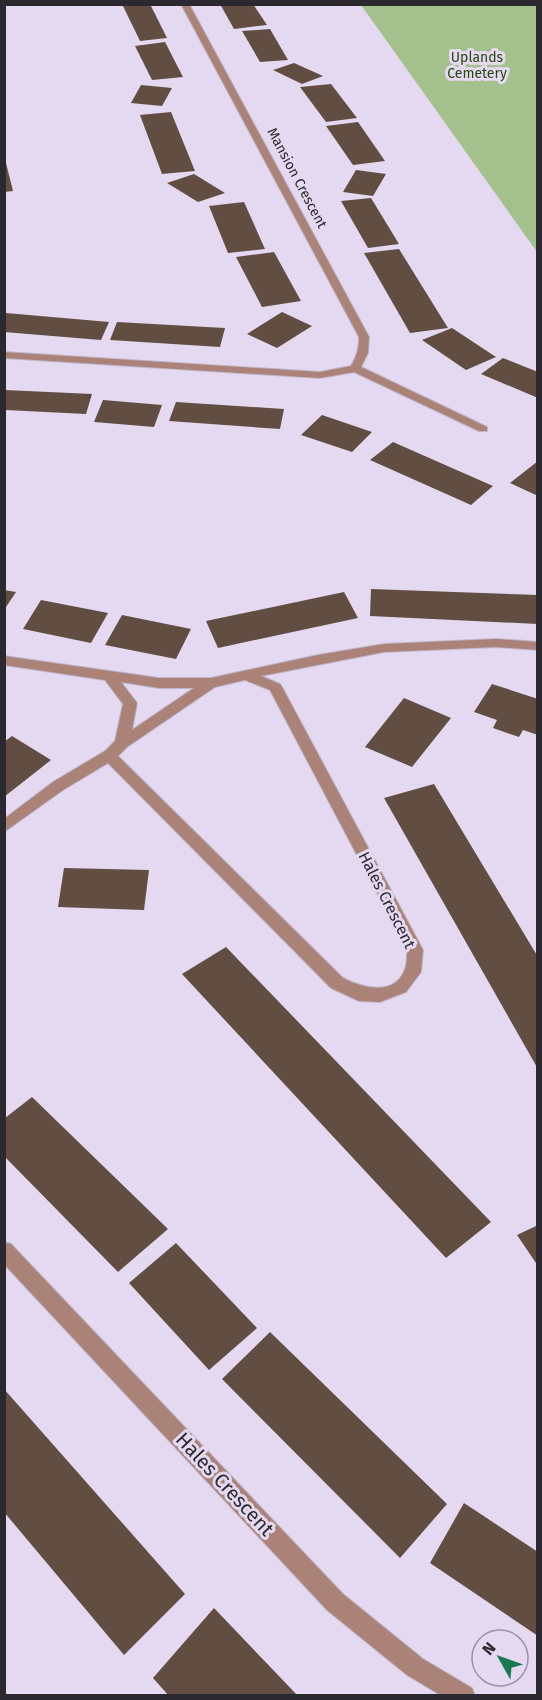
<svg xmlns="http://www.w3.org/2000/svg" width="542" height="1700" viewBox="0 0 542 1700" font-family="'Fira Sans',sans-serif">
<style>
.green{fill:#a4c18d}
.building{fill:#624d43}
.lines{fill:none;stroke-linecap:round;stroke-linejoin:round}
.minor-casing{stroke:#bfb6ca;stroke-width:2}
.minor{fill:#aa8278;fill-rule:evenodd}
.labels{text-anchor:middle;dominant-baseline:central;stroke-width:6;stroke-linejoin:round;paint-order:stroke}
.far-park-label{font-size:14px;fill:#2a450d;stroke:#e4d9f0}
.far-street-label{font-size:14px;fill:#2c2830;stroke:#e4d9f0}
.street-label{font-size:16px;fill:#2c2830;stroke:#e4d9f0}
.near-street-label{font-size:20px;fill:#2c2830;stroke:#e4d9f0}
</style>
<rect width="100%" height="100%" fill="#e4d9f0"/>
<!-- green -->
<path class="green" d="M361 5H537V252Z"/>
<!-- building -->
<path class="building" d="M122 4H150L167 38 140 41Z
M220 4H253L267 25 234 29Z
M270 29 288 60 260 62 242 31Z
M165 42 183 77 152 80 135 46Z
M294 63 323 76 302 84 273 70Z
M331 84 357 118 326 122 300 87Z
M141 85 172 88 162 106 131 103Z
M171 112 195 171 162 174 140 115Z
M358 122 385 161 353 165 326 126Z
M4 159H5L13 191 4 192Z
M356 170 386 174 373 196 343 192Z
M194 174 225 193 198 202 167 183Z
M371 198 399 244 368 248 341 201Z
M244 202 265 249 228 253 209 206Z
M399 249 448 328 410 333 364 253Z
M274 252 301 301 262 307 236 257Z
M282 312 312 326 277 348 247 334Z
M6 313 109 322 101 340 4 332Z
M117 322 225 328 220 347 110 340Z
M452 328 496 357 466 370 422 340Z
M503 358 538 372V398L481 374Z
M5 390 92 394 86 414 5 410Z
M103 400 162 405 154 427 94 422Z
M176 402 284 409 280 429 169 421Z
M322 415 372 432 352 452 301 435Z
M393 442 493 486 471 505 370 460Z
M538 461V496L510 483Z
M371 589 538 595V624L370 616Z
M4 590 16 592 4 610Z
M344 592 358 618 218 648 206 621Z
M41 600 108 613 91 643 23 629Z
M122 615 191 629 176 659 105 645Z
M492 684 538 699V735L523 730 519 737 493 728 497 720 474 712Z
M404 698 451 718 412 767 365 747Z
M12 736 51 760 4 797V742Z
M434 784 538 957V1069L384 798Z
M64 868 149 870 144 910 58 907Z
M226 947 491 1222 446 1258 182 974Z
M32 1097 168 1229 118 1272 5 1157V1118Z
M538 1225V1266L517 1235Z
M176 1243 257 1328 209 1370 129 1283Z
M270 1332 447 1504 400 1558 222 1379Z
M4 1389 185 1594 124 1655 4 1512Z
M464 1503 538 1552V1636L430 1563Z
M214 1608 298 1696H169L153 1678Z"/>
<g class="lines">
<!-- minor casing -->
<g class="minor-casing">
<path id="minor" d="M181 4H189L369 337 368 353 361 367 487 427V431H479L354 372 320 378 4 358V352L320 372 351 366C357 356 359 348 359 337Z
M496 639 538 642V650L496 647 384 652 261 676 280 684 282 687 423 950 421 972 406 992 380 1002 359 1001 331 988 108 763 63 790 4 832V819L53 782 105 751 115 741 123 704 105 680 4 665V656L159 678H211L318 655 384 644ZM245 680 270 690 407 950C407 956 407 964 405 969 395 997 362 988 343 978L118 756 127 747 215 687ZM121 682 159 688H194L132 730 137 703Z
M4 1242 11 1244 343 1594 423 1659 472 1688 475 1696H442L407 1675 327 1610 4 1264Z"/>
</g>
<!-- minor -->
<use href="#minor" class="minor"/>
</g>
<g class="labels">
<!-- far-park labels -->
<g class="far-park-label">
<text x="477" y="57">Uplands<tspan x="477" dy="16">Cemetery</tspan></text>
</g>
<!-- far-street labels -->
<g class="far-street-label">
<text transform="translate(297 178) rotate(62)">Mansion Crescent</text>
</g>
<!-- street labels -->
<g class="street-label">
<text transform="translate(387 900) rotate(63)">Hales Crescent</text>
</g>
<!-- near-street labels -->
<g class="near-street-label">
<text transform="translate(225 1484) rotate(47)">Hales Crescent</text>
</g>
</g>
<!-- border -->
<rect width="542" height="1700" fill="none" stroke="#2c2830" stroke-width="12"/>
<!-- north arrow -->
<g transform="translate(500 1658) rotate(310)"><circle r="28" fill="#e4d9f0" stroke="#9a92a3" stroke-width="1.5"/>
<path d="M0-4.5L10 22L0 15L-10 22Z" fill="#197950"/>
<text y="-9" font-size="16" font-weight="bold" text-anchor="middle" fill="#2c2830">N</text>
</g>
</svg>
